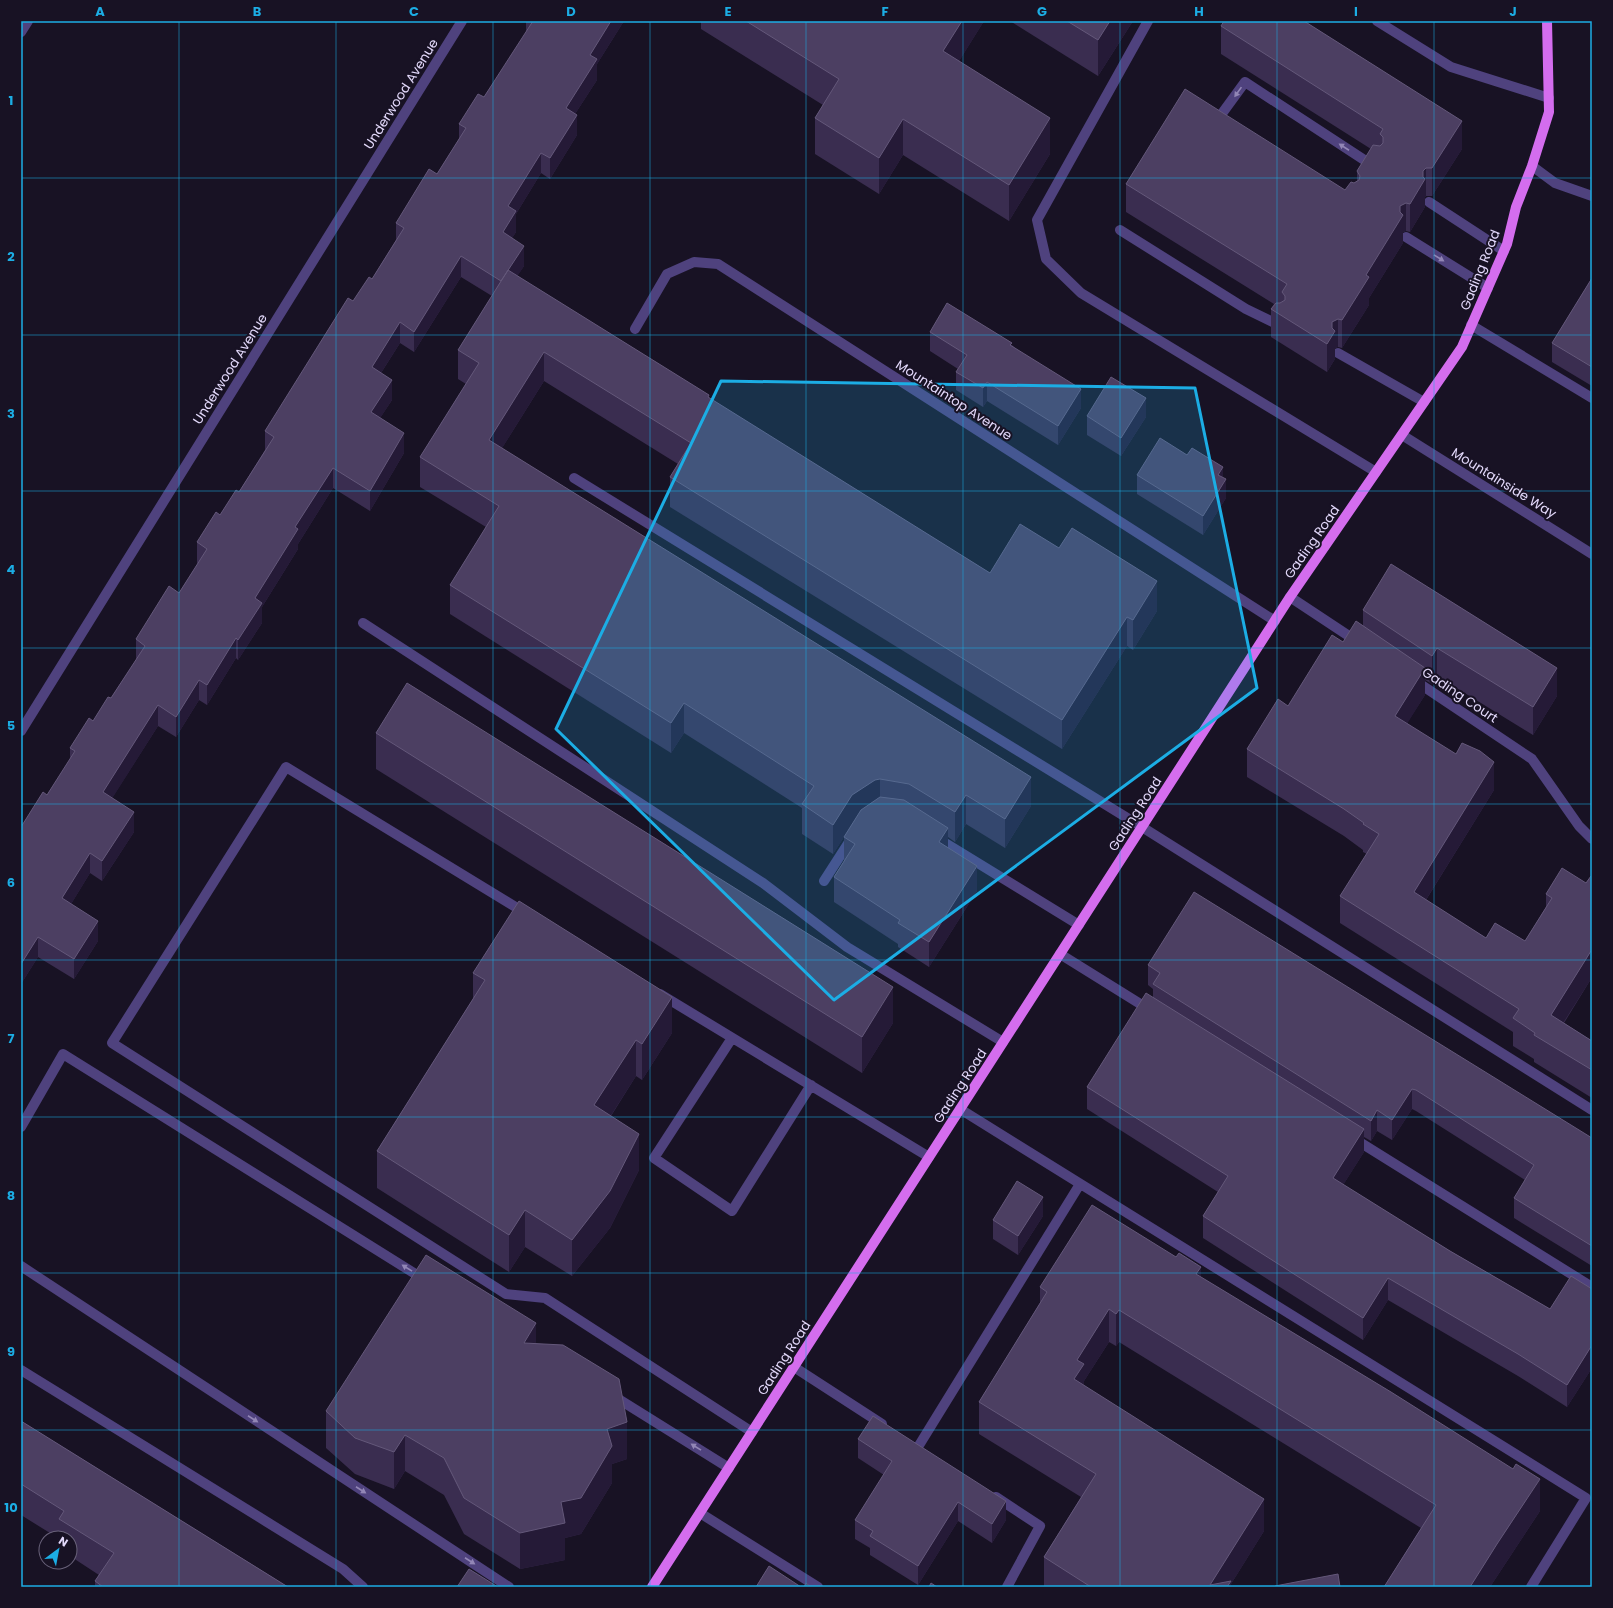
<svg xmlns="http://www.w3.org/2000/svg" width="1613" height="1608" viewBox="0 0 1613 1608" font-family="Poppins,sans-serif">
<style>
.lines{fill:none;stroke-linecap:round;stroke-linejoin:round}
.minor{stroke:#4f427e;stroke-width:10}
.major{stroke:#d46dee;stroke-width:10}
.wall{fill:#3a2d50}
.shaded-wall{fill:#251a37}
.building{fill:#4c3f62;stroke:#64587a}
.oneway{fill:#9286b6}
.marked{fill:#1cade4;fill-opacity:0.2;stroke:#1cade4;stroke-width:3;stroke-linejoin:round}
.grid{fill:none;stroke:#1cade4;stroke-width:1;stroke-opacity:0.55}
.labels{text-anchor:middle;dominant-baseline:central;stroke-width:4;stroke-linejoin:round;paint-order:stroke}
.street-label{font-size:13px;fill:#e3d9fb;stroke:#181224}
.neatline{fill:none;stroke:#1cade4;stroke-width:1.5}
.grid-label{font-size:13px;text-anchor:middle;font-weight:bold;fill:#1cade4}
</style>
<rect width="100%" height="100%" fill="#181224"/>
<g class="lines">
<!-- minor -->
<path class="minor" d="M1148 21 1037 220 1046 259 1081 293 1376 472
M1377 21 1451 67 1549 98
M21 32 28 21
M1222 122 1218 119 1245 82 1375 167
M1532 166 1555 183 1592 196
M1429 202 1504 251
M1120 230 1246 309 1279 325
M1406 237 1488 288
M1471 325 1592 398
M635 329 667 274 694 262 718 264 1275 621
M1338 353 1424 402
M1402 435 1592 554
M574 478 1142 827 1592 1110
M1290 597 1358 642
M363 623 763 883 847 947 1003 1042
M1414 680 1532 759 1579 826 1592 839
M21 731 462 21
M937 838 1079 925
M824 881 851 839
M527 914 286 767 112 1043 506 1294 545 1298 752 1432
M1060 954 1150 1010
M660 994 929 1157
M732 1038 654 1158 732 1211 811 1085
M960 1109 1586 1498 1531 1587
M21 1127 63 1054 425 1280
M1353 1138 1592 1287
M21 1266 509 1587
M794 1367 882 1424
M21 1370 343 1569 363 1587
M612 1395 729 1468
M918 1447 1080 1184
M996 1497 1040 1526 1007 1587
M700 1513 818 1587"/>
<!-- major -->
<path class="major" d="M652 1587 1290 597 1462 347 1507 244 1516 207 1532 166 1549 112 1547 21"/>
</g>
<!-- wall -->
<path class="wall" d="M526 21H624L597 64V80L575 114 577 135 550 179 541 173 516 214V232L512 238 524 266 517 276 709 398 990 573 1157 611 1133 650 1127 646 1062 749 670 507V477L678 464 544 381 502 448 1031 806 1005 848 966 824 955 842 948 837V848L977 891 929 967 898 947V944L834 902V877L844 861V837L833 854 802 834V808L684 733 671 753 450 614V585L486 527 420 487V457L466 384 458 379V350L492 296 461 277 414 352 400 343 381 373 392 400 380 418 404 453 370 511 333 488 298 544V549L262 607V623L238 660 236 658 207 705 199 700 176 737 158 726 112 798 134 832 102 881 90 873 71 904 98 941 74 979 38 957 21 984V827L47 795 70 760V748L93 721 111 698 136 660V639L179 593 198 563H197V542L220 515 239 492 265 450V431L353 301 372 279 396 240V223L437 174 459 139V124L484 97 526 33Z
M701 21H984L959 61 1050 154 1009 221 903 155 879 194 815 154V118L823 105 701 29Z
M1010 21H1133L1098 76Z
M1221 26 1462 149 1432 196H1426L1425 197V207L1410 232 1406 231 1403 232V243L1369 298V305L1342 348 1338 347 1335 348V359L1327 372 1271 337V309L1274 304 1126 212V184L1345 190 1354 183 1357 181V171L1371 149 1221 54Z
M1592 278V386L1552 362V343Z
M930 332 1012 345 1081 408 1058 445 987 401 983 407 956 390V372L958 369 930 351Z
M1087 416 1146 417 1121 456 1087 435Z
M1137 475 1226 498 1203 535 1137 494Z
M1363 610 1557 696 1533 735 1437 676 1432 684 1425 680V695L1407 723 1494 790 1426 900 1486 938 1525 941 1546 907V894L1586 883 1592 877V979H1591L1564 1023 1592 1041V1098L1534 1062V1059L1513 1046V1032L1340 923V896L1367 854 1363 852V850L1344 836 1247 777V749L1288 706 1343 642 1363 626Z
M376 733 893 1023 862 1073 376 769Z
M1148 965 1592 1138V1266L1514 1218V1198L1525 1180 1416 1111 1412 1109 1392 1140 1377 1131 1371 1141 1364 1137V1152L1343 1185 1450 1251 1550 1309 1592 1289V1368L1567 1407 1518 1376 1388 1300 1363 1340 1203 1238V1216L1218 1192 1087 1109V1087L1153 997V989L1148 985Z
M473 973 672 1033 642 1080 636 1076 611 1116 639 1170 610 1228 572 1276 525 1247 509 1272 377 1188V1151L473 999Z
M1043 1216 1018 1255 993 1239V1220Z
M1201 1277 1540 1511 1490 1587H1384L1421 1528 1119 1342 1116 1346 1109 1342 1084 1381V1386L1264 1531 1231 1584V1587H1044V1557L1081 1497 979 1434V1402L1040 1303V1287Z
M536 1343 627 1459 612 1464V1483L581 1534 565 1538V1560L520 1569 464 1534 444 1495 405 1471 394 1489 355 1474 326 1448V1411Z
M21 1421 288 1587H95V1581L99 1575 70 1556V1538H58L21 1515Z
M858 1439 1006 1520 992 1543 958 1521 918 1585 870 1555V1548L855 1539V1520L884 1475 858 1458Z"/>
<!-- shaded-wall -->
<path class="shaded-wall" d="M611 21H624L597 64V80L566 128V108L590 55Z
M962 21H984L943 87V51Z
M1110 21H1133L1098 76V40Z
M577 115V135L550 179V158Z
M1050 118V154L1009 221V185Z
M903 119V155L879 194V158Z
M1462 121V149L1432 196V168Z
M541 153V173L516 214V232L503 253V232L508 206Z
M1426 168V196L1425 197V207L1410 232V204L1423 171Z
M1406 203V231L1403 232V243L1369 298V305L1342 348V320L1366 275 1400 206Z
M524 246V266L501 302V281Z
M461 256V277L414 352V332Z
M1338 319V347L1335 348V359L1327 372V344L1332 322Z
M400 322V343L372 387V367Z
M544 352V381L489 469V440Z
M392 380V400L371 432V412Z
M987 382V401L983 407V388Z
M1081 389V408L1058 445V426Z
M1146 398V417L1121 456V438Z
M404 433V453L370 511V491Z
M1223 467V484L1226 479V498L1203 535V516L1218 475Z
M333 468V488L298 544V549L262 607V623L238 660V640L255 598 295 527Z
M1157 581V611L1133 650V620Z
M1127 617V646L1062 749V720Z
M236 638V658L207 705V685Z
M1437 648V676L1432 684V656Z
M1425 668V695L1395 743V716Z
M1557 668V696L1533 735V707Z
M199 680V700L176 737V717Z
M684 703V733L671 753V723Z
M158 705V726L103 813V792Z
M1494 762V790L1414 919V892Z
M1031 777V806L1005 848V819Z
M880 779V809L852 825 833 854V825L852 795 875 780Z
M966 795V824L955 842V812Z
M134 812V832L102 881V861Z
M948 828V853L939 842Z
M90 853V873L62 919V898Z
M977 866V891L929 967V942Z
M98 921V941L74 979V959Z
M38 937V957L21 984V964Z
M1591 951V979L1551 1042V1015Z
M893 987V1023L862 1073V1037Z
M672 997V1033L642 1080V1044Z
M636 1040V1076L594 1142V1105Z
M1412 1089V1109L1392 1140V1120Z
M1377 1110V1131L1371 1141V1121Z
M1364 1129V1152L1333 1201V1178Z
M639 1134V1170L610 1228 572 1276V1240Z
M1043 1197V1216L1018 1255V1236Z
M525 1210V1247L509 1272V1235Z
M1201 1267V1299L1196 1274Z
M1388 1278V1300L1363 1340V1318Z
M1109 1309V1342L1084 1381V1396L1074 1379 1077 1360Z
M1119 1310V1342L1116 1346V1314Z
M536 1323V1359L524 1343Z
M1592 1345V1368L1567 1407V1385Z
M627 1422V1459L612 1464V1483L581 1534 565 1538V1560L520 1569V1533L561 1502 607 1429Z
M405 1435V1471L394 1489V1452Z
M1540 1479V1511L1490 1587H1470L1497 1544Z
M1264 1499V1531L1231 1584V1587H1210V1585Z
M1006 1501V1520L992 1543V1524Z
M958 1502V1521L918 1585V1566Z"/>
<!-- building -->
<path class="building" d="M533 21H611L590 55 597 59 566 108 577 115 550 158 541 153 508 206 516 211 503 232 524 246 501 281 461 256 414 332 400 322 372 367 392 380 371 412 404 433 370 491 333 468 295 527 298 529 255 598 262 603 238 640 236 638 207 685 199 680 176 717 158 705 103 792 134 812 102 861 90 853 62 898 98 921 74 959 38 937 21 964V827L43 792 47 795 75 751 70 748 89 718 93 721 108 697 111 698 145 646 136 639 169 586 179 593 207 549 197 542 216 512 220 515 236 490 239 492 274 437 265 431 348 298 353 301 369 277 372 279 404 228 396 223 429 169 437 174 466 128 459 124 478 94 484 97Z
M746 21H962L943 51 1050 118 1009 185 903 119 879 158 815 118 839 79Z
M1067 21H1110L1098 40Z
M1224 21H1304L1462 121 1432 168H1426L1423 171V177L1425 179 1410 204 1406 203 1400 206V212L1403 215 1366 275 1369 277 1342 320 1338 319 1332 322V328L1335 331 1327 344 1271 309 1276 303H1280L1285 300V296L1282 292 1287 284 1126 184 1185 89 1345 190 1351 182 1354 183 1359 180 1360 176 1357 171 1373 145 1380 146 1383 143V137L1380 134 1383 129 1221 26Z
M508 270 709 395 708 397 990 573 1020 524 1059 548 1072 528 1157 581 1133 620 1127 617 1062 720 670 477 691 443 544 352 489 440 1031 777 1005 819 966 795 955 812 909 784 880 779 875 780 852 795 833 825 802 804 814 786 684 703 671 723 450 585 499 506 420 457 479 363 458 350Z
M1592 278V367L1552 343Z
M947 303 1012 343 1010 345 1081 389 1058 426 987 382 983 388 956 372 967 355 930 332Z
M1111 377 1146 398 1121 438 1087 416Z
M1160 438 1187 455 1192 448 1223 467 1218 475 1226 479 1203 516 1137 475Z
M1391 564 1557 668 1533 707 1437 648 1432 656 1363 610Z
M1356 621 1425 668 1395 716 1456 754 1462 743 1480 751 1494 762 1414 892 1486 938 1495 923 1525 941 1552 898 1546 894 1562 868 1586 883 1591 876 1592 877V952L1591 951 1551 1015 1592 1041V1070L1534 1035 1535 1033 1513 1018 1519 1009 1340 896 1379 834 1363 824 1364 823 1344 809 1247 749 1278 699 1288 706 1332 635 1343 642Z
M407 683 893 987 862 1037 376 733Z
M880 797 904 800 948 828 939 842 977 866 929 942 898 923 900 920 834 877 855 844 844 837 861 810Z
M1194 892 1592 1138V1246L1514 1198 1534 1165 1416 1090 1412 1089 1392 1120 1377 1110 1371 1121 1153 984 1160 973 1148 965Z
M519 901 672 997 642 1044 636 1040 594 1105 639 1134 610 1191 572 1240 525 1210 509 1235 377 1151 485 980 473 973Z
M1146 993 1364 1129 1333 1178 1450 1251 1550 1309 1571 1276 1592 1289V1345L1567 1385 1518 1354 1388 1278 1363 1318 1203 1216 1228 1176 1087 1087Z
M1017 1181 1043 1197 1018 1236 993 1220Z
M1092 1205 1176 1257 1179 1253 1201 1267 1196 1274 1391 1392 1513 1469 1516 1464 1540 1479 1497 1544 1470 1587H1384L1436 1505 1119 1310 1116 1314 1109 1309 1077 1360 1084 1364 1074 1379 1264 1499 1210 1585 1231 1581 1227 1587H1091L1044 1557 1096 1474 979 1402 1047 1292 1040 1287Z
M426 1255 536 1323 524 1343 563 1345 619 1379 627 1422 607 1429 612 1446 581 1498 561 1502 565 1523 520 1533 464 1498 444 1458 405 1435 394 1452 355 1438 326 1411Z
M873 1416 1006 1501 992 1524 958 1502 918 1566 870 1536 873 1531 855 1520 892 1461 858 1439Z
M21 1421 288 1587H103L95 1581 114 1553 59 1519 64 1511 21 1484Z
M769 1566 801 1587H756Z
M469 1569 498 1587H457Z
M1338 1574 1340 1587H1276L1275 1586Z
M806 1583 811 1587H804Z
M931 1583 937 1587H929Z"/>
<!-- one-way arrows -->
<defs><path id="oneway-solid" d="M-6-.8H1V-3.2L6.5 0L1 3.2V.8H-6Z"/></defs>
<g class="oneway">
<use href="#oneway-solid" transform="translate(1238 92) rotate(125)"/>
<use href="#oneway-solid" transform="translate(1344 147) rotate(-147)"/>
<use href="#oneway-solid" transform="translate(1439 258) rotate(32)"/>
<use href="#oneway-solid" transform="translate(407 1268) rotate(-148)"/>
<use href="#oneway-solid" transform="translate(253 1419) rotate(33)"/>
<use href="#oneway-solid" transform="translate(696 1447) rotate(-148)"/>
<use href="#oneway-solid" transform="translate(361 1490) rotate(33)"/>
<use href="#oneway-solid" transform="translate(470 1561) rotate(33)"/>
</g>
<!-- marked area -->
<path class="marked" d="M721 381 1195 388 1257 688 834 1000 556 729Z"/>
<!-- grid -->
<path class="grid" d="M179 21V1587M336 21V1587M493 21V1587M650 21V1587M806 21V1587M963 21V1587M1120 21V1587M1277 21V1587M1434 21V1587M21 178H1592M21 335H1592M21 491H1592M21 648H1592M21 804H1592M21 960H1592M21 1117H1592M21 1273H1592M21 1430H1592"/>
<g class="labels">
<!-- street labels -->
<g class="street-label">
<text transform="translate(401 94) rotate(-58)">Underwood Avenue</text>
<text transform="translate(1480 270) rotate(-68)">Gading Road</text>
<text transform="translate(230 369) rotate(-58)">Underwood Avenue</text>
<text transform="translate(954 400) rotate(33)">Mountaintop Avenue</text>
<text transform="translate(1504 483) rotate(32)">Mountainside Way</text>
<text transform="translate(1312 542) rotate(-55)">Gading Road</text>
<text transform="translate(1460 695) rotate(34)">Gading Court</text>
<text transform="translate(1135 814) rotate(-57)">Gading Road</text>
<text transform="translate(960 1086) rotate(-57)">Gading Road</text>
<text transform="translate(784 1358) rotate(-57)">Gading Road</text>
</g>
</g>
<!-- border -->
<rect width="1613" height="1608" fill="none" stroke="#181224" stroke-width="44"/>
<!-- north arrow -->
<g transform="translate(58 1550) rotate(32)"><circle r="19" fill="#181224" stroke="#69627a"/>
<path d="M0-3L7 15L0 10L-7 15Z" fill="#1cade4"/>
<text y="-6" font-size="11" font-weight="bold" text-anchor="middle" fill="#e3d9fb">N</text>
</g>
<rect x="22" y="22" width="1569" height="1564" class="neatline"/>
<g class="grid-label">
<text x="100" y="16">A</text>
<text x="257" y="16">B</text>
<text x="414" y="16">C</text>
<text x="571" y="16">D</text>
<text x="728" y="16">E</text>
<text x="885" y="16">F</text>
<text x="1042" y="16">G</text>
<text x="1199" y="16">H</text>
<text x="1356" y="16">I</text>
<text x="1513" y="16">J</text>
<text x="11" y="105">1</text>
<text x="11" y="261">2</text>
<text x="11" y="418">3</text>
<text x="11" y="574">4</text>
<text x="11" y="730">5</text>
<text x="11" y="887">6</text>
<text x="11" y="1043">7</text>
<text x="11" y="1200">8</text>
<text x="11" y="1356">9</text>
<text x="11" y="1512">10</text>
</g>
</svg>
